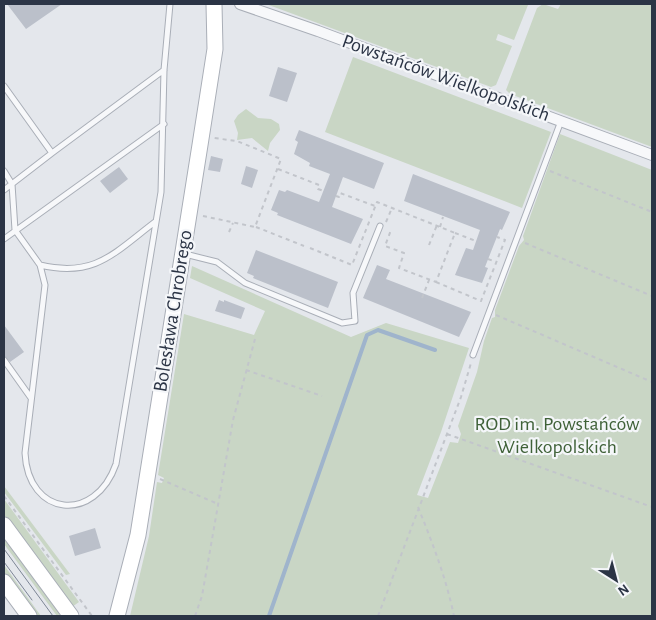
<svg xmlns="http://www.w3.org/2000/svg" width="656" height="620" viewBox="0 0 656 620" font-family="'Alegreya Sans',sans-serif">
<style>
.green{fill:#c9d6c5}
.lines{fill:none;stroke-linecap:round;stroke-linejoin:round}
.stream{stroke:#9fb4cc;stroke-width:4}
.building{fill:#bbc0ca}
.lane-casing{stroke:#a9aeb7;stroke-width:7}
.street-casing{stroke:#a9aeb7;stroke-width:12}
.secondary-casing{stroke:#a9aeb7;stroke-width:17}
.path{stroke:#c2c5cb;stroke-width:2;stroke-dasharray:4 4;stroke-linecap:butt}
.lane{stroke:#f7f8fa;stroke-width:5}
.street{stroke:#f7f8fa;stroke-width:10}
.secondary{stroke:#fff;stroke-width:15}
.tram{stroke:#7d8696;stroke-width:1}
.labels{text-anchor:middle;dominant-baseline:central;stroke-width:4.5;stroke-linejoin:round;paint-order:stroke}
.street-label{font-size:20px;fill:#2b3445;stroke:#f4f6f9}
.park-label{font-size:20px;fill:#3f6138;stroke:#f4f6f9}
</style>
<rect width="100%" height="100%" fill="#e4e7ec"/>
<!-- green -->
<path class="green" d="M266 4H528V5L514 40 498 34 496 40 512 46 496 85 491 87Z
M543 4 558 9 561 4H652V147L510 94 506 90 537 8Z
M353 57 551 132 522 208 325 132Z
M246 109 258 118 271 119 279 124 280 130 270 143 268 151 252 138 237 140 238 133 234 121 238 115Z
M560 134 652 170V616H130L149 536 157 482 162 483 164 478 158 475 184 314 254 335 265 311 190 278 192 266 351 337 386 323 469 348 441 432 417 495 428 498 450 442 458 443 461 434 458 426 477 372 484 341 492 318 495 317V310L519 246 524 240 523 236Z
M4 486 70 574 66 575 4 492Z
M4 499 79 602 72 607 4 515Z
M4 536 60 614 57 616 4 544Z
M4 565 41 616H36L4 572Z"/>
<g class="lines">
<!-- stream -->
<path class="stream" d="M269 616 367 335 378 330 435 350"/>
</g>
<!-- building -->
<path class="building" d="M7 4H62L26 29Z
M278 67 297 73 287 102 269 96Z
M299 130 384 163 374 189 343 177 332 207 363 219 351 244 277 215 278 213 271 210 279 190 285 192 287 190 319 202 330 174 309 166 310 163 294 154 298 142 295 140Z
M211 156 223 159 220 172 208 170Z
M246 166 258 170 252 188 241 184Z
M119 167 128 179 110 193 100 181Z
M413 174 510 212 502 230 500 229 485 267 488 268 482 283 455 275 466 248 473 250 480 230 404 201Z
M256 250 338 282 328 308 253 278 254 276 247 273Z
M377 265 390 270 386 279 471 312 459 337 363 298Z
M219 300 224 302V300L245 308 241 319 215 311Z
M4 325 24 352 10 362 4 356Z
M95 528 101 548 75 556 69 536Z"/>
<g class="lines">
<!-- lane casing -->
<g class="lane-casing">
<path id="lane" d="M4 86 52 153 4 190
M52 153 164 70
M4 171 12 184 15 230 40 265 45 285 25 453C28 517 95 524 116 464L161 192 164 70 170 4
M4 239 164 124
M185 254 217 262 245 283 342 323 355 321 353 293 380 226
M40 265C95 278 114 253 155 222
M473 355 561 121
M4 360 31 398"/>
</g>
<!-- street casing -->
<g class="street-casing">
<path id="street" d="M240 4 318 31 652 155"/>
</g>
<!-- secondary casing -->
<g class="secondary-casing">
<path id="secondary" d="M4 525 71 616
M4 582 29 616
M117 616 138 535 200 145 215 49 214 4"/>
</g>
<!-- path -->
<path class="path" d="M278 169 319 185 318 189 324 191
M550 171 652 212
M336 196 339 197 340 193 375 206
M203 216 255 227 281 159 237 141 214 138
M386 222 392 208
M256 227 304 246
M440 227 443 217
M229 232 233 223
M455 233 476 241
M525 243 652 296
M429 245 437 225
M310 248 352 265 377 202 455 233 436 282 399 268 404 253 385 246 391 230
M488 259 496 262
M436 282 481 301 505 240 497 237
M422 298 429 280
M496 315 652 382
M246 370 322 396
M447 434 652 507
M160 479 218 504
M4 496 92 616
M418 507C433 544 446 578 454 616
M195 616 202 596 233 420 255 339
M378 616 461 397 471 363"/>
<!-- lane -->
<use href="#lane" class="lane"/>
<!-- street -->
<use href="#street" class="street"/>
<!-- secondary -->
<use href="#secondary" class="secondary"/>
<!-- tram -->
<path class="tram" d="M4 549 53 616
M4 562 32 600"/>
</g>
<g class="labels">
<!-- street labels -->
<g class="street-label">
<text transform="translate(446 78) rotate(20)">Powstańców Wielkopolskich</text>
<text transform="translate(173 311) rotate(-81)">Bolesława Chrobrego</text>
</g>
<!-- park labels -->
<g class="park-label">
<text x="557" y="424">ROD im. Powstańców<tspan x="557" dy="23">Wielkopolskich</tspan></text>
</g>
</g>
<!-- border -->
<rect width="656" height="620" fill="none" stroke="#2b3445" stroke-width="10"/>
<!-- north arrow -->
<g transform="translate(616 580) rotate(144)" stroke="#f4f6f9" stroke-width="4" paint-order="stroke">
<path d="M0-4L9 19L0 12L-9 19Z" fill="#2b3445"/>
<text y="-8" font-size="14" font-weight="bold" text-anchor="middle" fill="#2b3445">N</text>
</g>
</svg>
